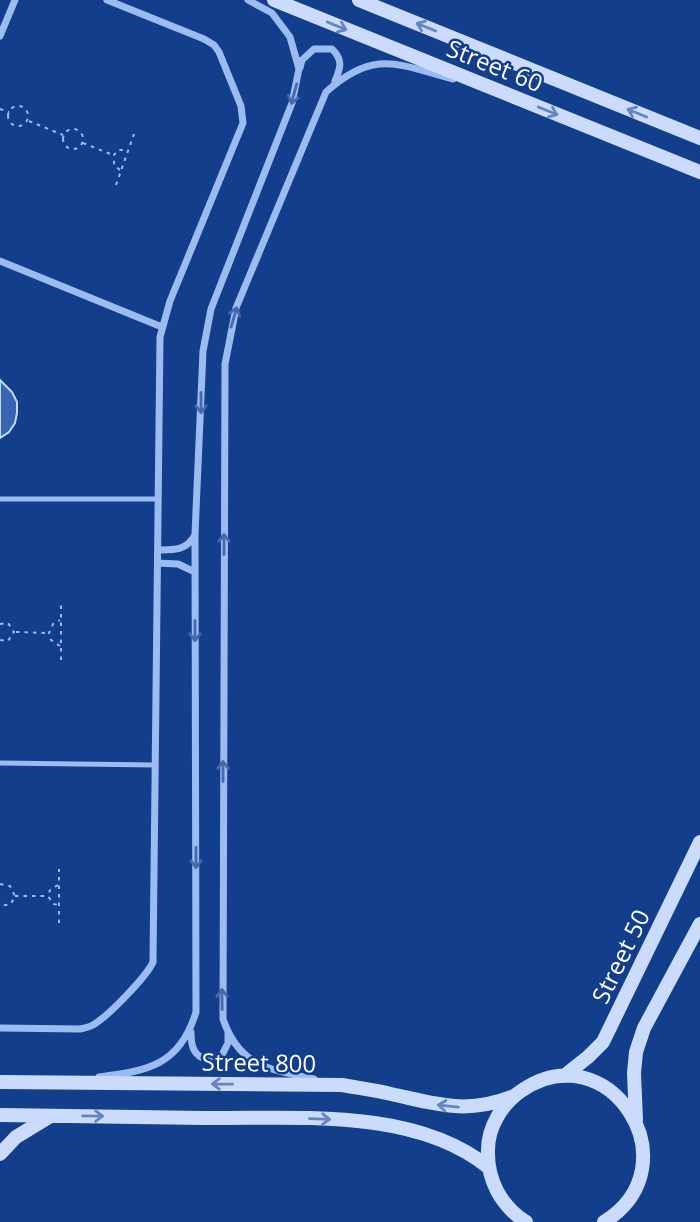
<svg xmlns="http://www.w3.org/2000/svg" width="700" height="1222" viewBox="0 0 700 1222" font-family="'Open Sans',sans-serif">
<style>
.building{fill:#3764b3;stroke:#c2d8fc;stroke-width:2}
.lines{fill:none;stroke-linecap:round;stroke-linejoin:round}
.path{stroke:#9cbbf0;stroke-width:2;stroke-dasharray:3.5 5;stroke-linecap:butt}
.lane{stroke:#9cbbf0;stroke-width:5}
.street{stroke:#9cbbf0;stroke-width:7}
.secondary{stroke:#cadbfb;stroke-width:14}
.oneway{stroke:#6585be}
.oneway2{stroke:#436aaf}
.labels{text-anchor:middle;dominant-baseline:central;stroke-width:5;stroke-linejoin:round;paint-order:stroke}
.street-label{font-size:24px;fill:#fff;stroke:#133e8c}
</style>
<rect width="100%" height="100%" fill="#133e8c"/>
<!-- building -->
<path class="building" d="M0 380 12 392 17 402V413L15 423 9 432 0 438Z"/>
<g class="lines">
<!-- path -->
<path class="path" d="M8 116a10 10 0 1 1 20 0a10 10 0 1 1-20 0Z
M0 109 9 112
M29 121 63 135
M63 139a10 10 0 1 1 20 0a10 10 0 1 1-20 0Z
M83 143 113 155
M120 170 114 165V155L118 150H128
M116 185 134 134
M0 624 8 623 14 632 8 641 0 640
M16 632 48 633
M60 646 51 640 49 633 53 624 60 620
M61 660V605
M0 884 10 886 15 896 11 904 0 906
M58 885 50 890 48 896 53 904 59 905
M15 896H48
M59 923V869"/>
<!-- lane -->
<path class="lane" d="M0 499H158
M0 763 156 765"/>
<!-- street -->
<path class="street" d="M0 36 15 0
M300 68 302 60 314 49H332C343 60 341 67 335 81
M0 261 162 327
M158 550C174 550 186 551 195 535
M158 563 178 564 195 572
M0 1028 80 1029C86 1028 91 1027 96 1023 110 1014 147 976 153 962L160 337 170 301 243 123 241 106 219 52 214 45 204 39 107 0
M191 1032C191 1046 193 1056 208 1060L222 1055 228 1043V1034
M99 1077C148 1071 180 1065 196 1012L195 534 203 351 211 309 292 103 299 69 290 37 272 13 248 0
M314 1079C270 1069 240 1068 223 1019L225 364 236 308 326 92C374 49 397 64 453 79"/>
<!-- secondary -->
<path class="secondary" d="M274 0 700 172
M359 0 700 138
M564 1076 588 1057 603 1042 700 842
M0 1082 342 1085C358 1088 375 1090 391 1094 437 1104 467 1115 514 1096
M0 1115C68 1116 136 1117 204 1118 294 1119 414 1107 488 1167
M636 1120 634 1073 636 1052 644 1028 700 924
M0 1154 16 1137 49 1117
M526 1222C501 1206 487 1180 488 1150 488 1127 502 1104 521 1091 608 1030 696 1165 604 1222"/>
</g>
<!-- one-way arrows -->
<defs><path id="oneway-shaft" d="M-6 0H5M1.5-3L5.5 0L1.5 3" fill="none" stroke-width="1.6" stroke-linecap="round" stroke-linejoin="round" transform="scale(1.75)"/></defs>
<g class="oneway">
<use href="#oneway-shaft" transform="translate(337 26) rotate(22)"/>
<use href="#oneway-shaft" transform="translate(426 27) rotate(-158)"/>
<use href="#oneway-shaft" transform="translate(548 111) rotate(22)"/>
<use href="#oneway-shaft" transform="translate(637 113) rotate(-158)"/>
<use href="#oneway-shaft" transform="translate(222 1084) rotate(-179)"/>
<use href="#oneway-shaft" transform="translate(448 1106) rotate(-174)"/>
<use href="#oneway-shaft" transform="translate(93 1116) rotate(1)"/>
<use href="#oneway-shaft" transform="translate(320 1119) rotate(2)"/>
</g>
<g class="oneway2">
<use href="#oneway-shaft" transform="translate(294 94) rotate(105)"/>
<use href="#oneway-shaft" transform="translate(234 317) rotate(-74)"/>
<use href="#oneway-shaft" transform="translate(201 403) rotate(90)"/>
<use href="#oneway-shaft" transform="translate(224 544) rotate(-90)"/>
<use href="#oneway-shaft" transform="translate(195 631) rotate(90)"/>
<use href="#oneway-shaft" transform="translate(223 771) rotate(-90)"/>
<use href="#oneway-shaft" transform="translate(196 858) rotate(90)"/>
<use href="#oneway-shaft" transform="translate(222 999) rotate(-91)"/>
</g>
<g class="labels">
<!-- street labels -->
<g class="street-label">
<text transform="translate(495 65) rotate(22)">Street 60</text>
<text transform="translate(620 956) rotate(-64)">Street 50</text>
<text transform="translate(259 1062) rotate(1)">Street 800</text>
</g>
</g>
</svg>
